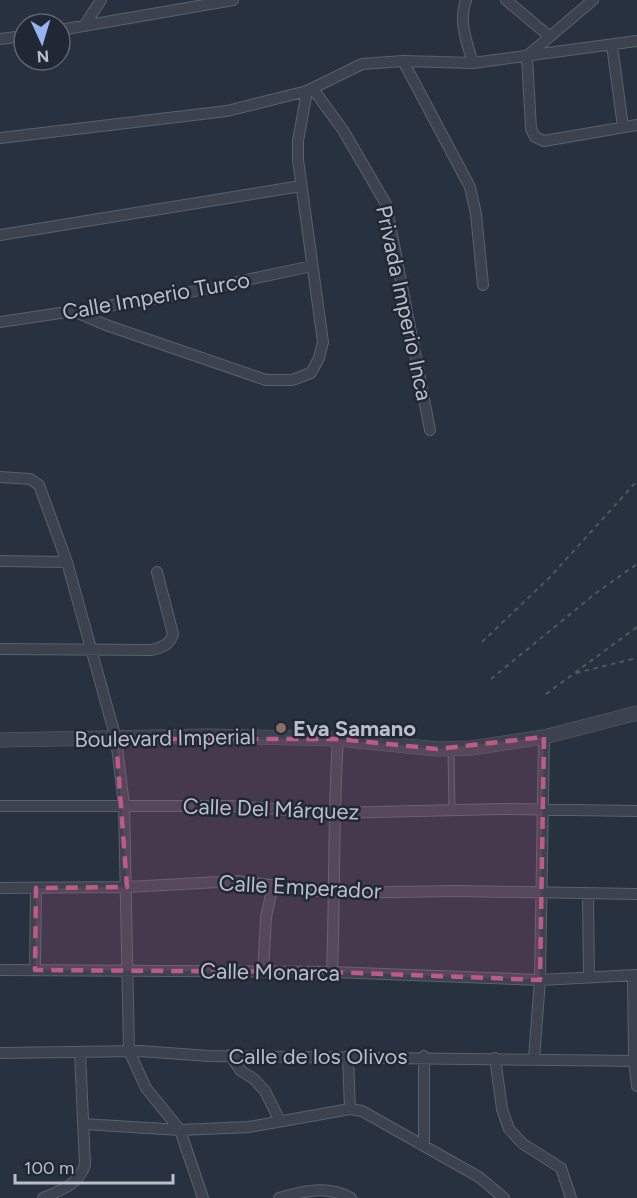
<svg xmlns="http://www.w3.org/2000/svg" width="637" height="1198" viewBox="0 0 637 1198" font-family="Figtree,sans-serif">
<style>
.lines{fill:none;stroke-linecap:round;stroke-linejoin:round}
.service-casing{stroke:#5a616d;stroke-width:7}
.minor-casing{stroke:#5a616d;stroke-width:12}
.tertiary-casing{stroke:#5a616d;stroke-width:15}
.path{stroke:#4a5b5f;stroke-width:2;stroke-dasharray:4.5 4.5;stroke-linecap:butt}
.service{stroke:#3c434f;stroke-width:5}
.minor{stroke:#3c434f;stroke-width:10}
.tertiary{stroke:#3c434f;stroke-width:14}
.marked{fill:#be5a87;fill-opacity:0.2;stroke:#be5a87;stroke-width:4.5;stroke-dasharray:12 8;stroke-linejoin:round}
.education-dot{fill:#8d6e63;stroke:#212835;stroke-width:2}
.labels{text-anchor:middle;dominant-baseline:central;stroke-width:5;stroke-linejoin:round;paint-order:stroke}
.street-label{font-size:22px;fill:#b9beca;stroke:#212835}
.poi-label{font-size:22px;font-weight:bold;fill:#b9beca;stroke:#212835;text-anchor:start}
</style>
<rect width="100%" height="100%" fill="#28313f"/>
<g class="lines">
<!-- service casing -->
<g class="service-casing">
<path id="service" d="M451 749 452 810"/>
</g>
<!-- minor casing -->
<g class="minor-casing">
<path id="minor" d="M466 0C458 21 467 43 473 63
M506 0 549 36
M84 26 101 0
M60 30 233 0
M0 39 24 36
M612 45 623 127
M527 56 531 129 535 137 544 141 637 125
M527 56 593 0
M403 61 470 187 476 214 483 285
M313 89 343 130 386 204 430 430
M0 138 227 111 307 91 362 64 403 61 473 63 637 41
M0 235 301 186
M73 311 106 325 266 380H292L311 373 319 358 323 342 298 160V141L307 91
M0 322 167 297 312 266
M0 477 30 479 39 485 67 562 116 739 124 805 129 1051 146 1088 180 1130 203 1198
M0 561 67 562
M0 649 151 650C161 648 170 645 173 634L157 572
M0 806H231L333 813 502 809 637 811
M0 888 127 887 238 881 335 893 456 891 637 894
M588 894 589 977
M0 970 332 972 540 980 637 975
M35 970 36 888
M263 972 266 917 273 886
M332 972C335 894 333 817 338 739
M633 976 634 1061 637 1086
M0 1053 140 1051 209 1056 637 1061
M230 1055 241 1071 254 1079 265 1091 280 1121
M348 1056 350 1109
M495 1058 502 1109 509 1129 523 1144 561 1168 571 1198
M534 1058 540 980 544 737
M83 1124 180 1130 249 1127 350 1109 362 1111 479 1177 504 1198
M424 1146V1056
M43 1198C61 1190 78 1185 85 1165L80 1052
M279 1198C303 1191 328 1185 351 1198"/>
</g>
<!-- tertiary casing -->
<g class="tertiary-casing">
<path id="tertiary" d="M0 740 208 736 338 739 437 749 471 748 544 737 637 713"/>
</g>
<!-- path -->
<path class="path" d="M482 642 550 577 637 481
M576 673 637 658
M491 679 596 593 637 564
M546 694 637 627"/>
<!-- service -->
<use href="#service" class="service"/>
<!-- minor -->
<use href="#minor" class="minor"/>
<!-- tertiary -->
<use href="#tertiary" class="tertiary"/>
</g>
<!-- marked area -->
<path class="marked" d="M544 737 540 980 332 972 35 970 36 888 127 887 116 739H338L437 749Z"/>
<!-- markers -->
<circle class="education-dot" cx="281" cy="728" r="6"/>
<g class="labels">
<!-- street labels -->
<g class="street-label">
<text transform="translate(156 296) rotate(-10)">Calle Imperio Turco</text>
<text transform="translate(404 303) rotate(78)">Privada Imperio Inca</text>
<text transform="translate(165 738) rotate(-1)">Boulevard Imperial</text>
<text transform="translate(271 809) rotate(2)">Calle Del Márquez</text>
<text transform="translate(300 887) rotate(3)">Calle Emperador</text>
<text transform="translate(270 972) rotate(1)">Calle Monarca</text>
<text x="318" y="1056">Calle de los Olivos</text>
</g>
<!-- poi labels -->
<g class="poi-label">
<text x="293" y="728">Eva Samano</text>
</g>
</g>
<!-- north arrow -->
<g transform="translate(42 42) rotate(176)"><circle r="28" fill="#212835" stroke="#5e6471" stroke-width="1.5"/>
<path d="M0-4.5L10 22L0 15L-10 22Z" fill="#98b4f0"/>
<text y="-9" font-size="16" font-weight="bold" text-anchor="middle" fill="#b9beca">N</text>
</g>
<!-- scale -->
<path d="M15 1174v9h158v-9" fill="none" stroke="#b9beca" stroke-width="3"/>
<text x="24" y="1174" font-size="18" fill="#b9beca" stroke="#212835" stroke-width="4.5" paint-order="stroke">100 m</text>
</svg>
